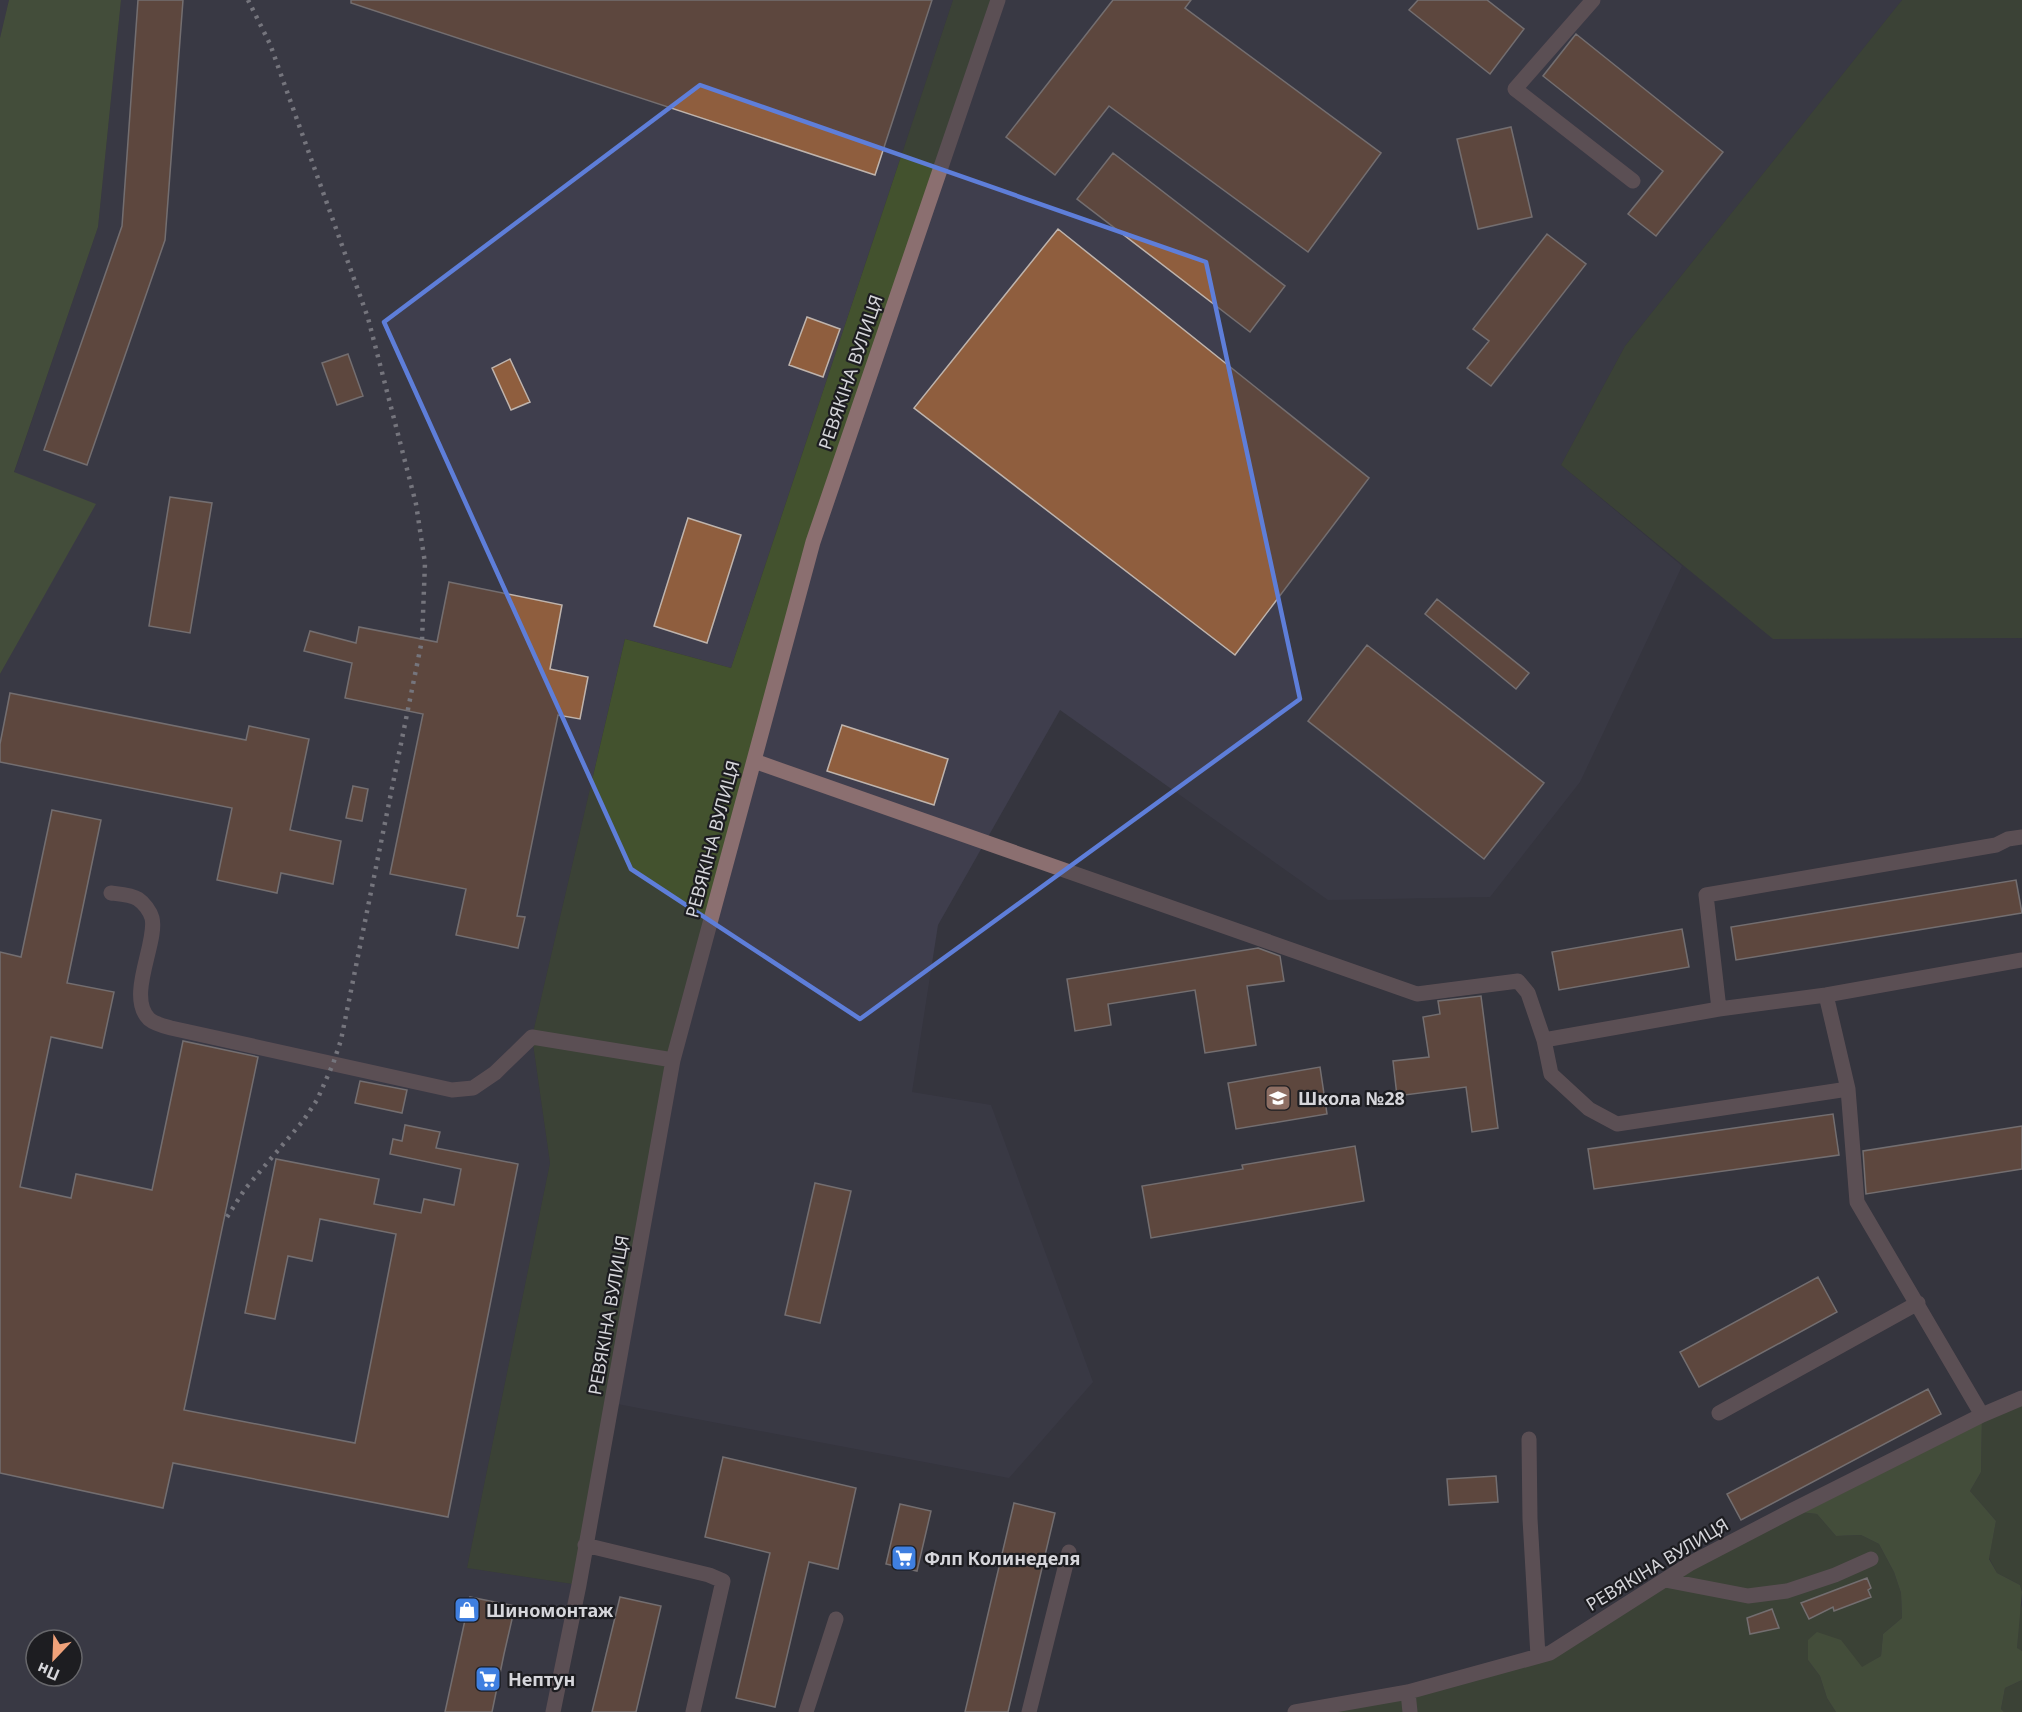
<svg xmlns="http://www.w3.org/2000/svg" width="2022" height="1712" viewBox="0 0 2022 1712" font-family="'Noto Sans',sans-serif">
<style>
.built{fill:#3f3e4d;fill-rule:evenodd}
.green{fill:#43522e}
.forest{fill:#566a36}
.building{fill:#8f5e3e;stroke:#bfb4ad;stroke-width:1.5}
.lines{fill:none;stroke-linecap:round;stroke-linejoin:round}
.minor{stroke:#8b6f70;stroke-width:15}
.rail{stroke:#c3c3c9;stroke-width:4.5;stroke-dasharray:3 6;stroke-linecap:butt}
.marked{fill:none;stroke:#5e7ed9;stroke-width:4.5;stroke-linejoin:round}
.labels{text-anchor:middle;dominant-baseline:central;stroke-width:4.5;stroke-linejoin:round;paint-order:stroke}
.street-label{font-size:18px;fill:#d6d6db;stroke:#1d1d21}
.poi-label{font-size:18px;font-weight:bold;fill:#d6d6db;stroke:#1d1d21;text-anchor:start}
</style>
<rect width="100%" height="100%" fill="#35353e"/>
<!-- built -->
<path class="built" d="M0 0H9L0 38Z
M121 0H953L731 668 625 639 532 1037 550 1163 467 1568 579 1585 553 1712H0V674L95 504 14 473 98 227ZM36 1640H72V1676H36Z
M998 0H1902L1625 346 1561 465 1682 566 1580 782 1490 897 1328 900 1060 710 938 925 912 1092 991 1105 1093 1382 1009 1478 612 1403 673 1060 813 542Z"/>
<!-- green -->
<path class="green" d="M953 0H998L813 542 673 1060 579 1585 467 1568 550 1163 532 1037 625 639 731 668Z
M1902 0H2022V638L1773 639 1561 465 1625 346Z
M2022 1398V1592L2020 1585 1997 1573 1989 1558 1996 1521 1970 1491 1981 1472 1982 1415Z
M1791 1511 1817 1514 1836 1536 1861 1535 1879 1544 1894 1572 1901 1593 1902 1618 1883 1634 1881 1656 1862 1668 1808 1660 1820 1676 1827 1698 1836 1712H1295L1550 1653Z
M2022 1604V1651L2017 1649 2018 1619Z
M2022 1680V1712H2004L2001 1709 2005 1688Z"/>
<!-- forest -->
<path class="forest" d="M9 0H121L98 227 14 472 96 504 0 674V38Z
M1982 1415 1981 1472 1970 1491 1996 1521 1989 1559 1997 1573 2020 1585 2022 1592 2017 1648 2022 1651V1680L2005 1688 2001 1709 2004 1712H1836L1827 1698 1820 1676 1808 1660V1640L1817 1632 1841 1640 1862 1667 1881 1656 1883 1634 1902 1618 1901 1593 1894 1572 1879 1544 1861 1535 1836 1536 1817 1514 1791 1511Z"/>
<!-- building -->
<path class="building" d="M138 0H183L165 240 87 465 44 450 122 226Z
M351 0H932L875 175 351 3Z
M1113 0H1191L1185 8 1381 153 1308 252 1109 106 1055 175 1006 137Z
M1418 0H1487L1524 29 1490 74 1409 10Z
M1576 34 1723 152 1656 236 1628 214 1663 171 1543 76Z
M1511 127 1532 217 1478 229 1457 139Z
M1113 153 1285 286 1250 332 1077 199Z
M1058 229 1369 478 1235 655 914 408Z
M1547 234 1586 264 1491 386 1467 368 1489 341 1473 329Z
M807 317 840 329 823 377 789 365Z
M348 354 363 396 337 405 322 363Z
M510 359 530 402 511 410 492 368Z
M170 497 212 503 190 633 149 626Z
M688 518 741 535 707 643 654 626Z
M449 582 562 605 550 669 588 677 580 719 558 715 517 916 525 917 518 948 456 935 466 889 390 874 423 714 345 698 352 663 304 651 310 631 356 643 359 627 437 642Z
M1437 599 1529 673 1516 689 1425 614Z
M1367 645 1544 783 1484 859 1308 721Z
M10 693 246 740 249 726 309 739 290 830 341 841 333 884 281 873 277 893 217 880 232 808 0 762V744Z
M842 725 948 759 934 805 827 771Z
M353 786 368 789 362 821 346 818Z
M52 810 101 820 67 983 114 992 102 1048 51 1037 20 1187 71 1198 76 1174 152 1190 183 1041 258 1057 184 1410 355 1443 396 1234 320 1219 312 1261 288 1256 275 1319 245 1313 276 1159 379 1179 374 1204 421 1213 424 1199 454 1205 461 1169 390 1154 393 1139 402 1141 405 1125 440 1132 436 1148 518 1164 448 1517 173 1463 163 1508 0 1473V952L21 957Z
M2016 880 2022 913 1736 960 1731 927Z
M1682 929 1689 967 1559 990 1552 952Z
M1258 948 1280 956 1284 981 1247 986 1256 1045 1205 1053 1195 990 1108 1004 1111 1025 1075 1031 1067 979Z
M1481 996 1498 1128 1472 1132 1466 1087 1397 1096 1393 1061 1429 1057 1423 1017 1440 1014 1438 1001Z
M1320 1067 1327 1114 1236 1129 1228 1083Z
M360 1081 407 1090 402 1113 355 1103Z
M1833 1114 1839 1155 1594 1189 1588 1149Z
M2022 1126V1169L1866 1194 1863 1151Z
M1355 1146 1364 1201 1151 1238 1142 1186 1243 1169 1242 1165Z
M815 1183 851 1191 820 1323 785 1315Z
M1818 1277 1837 1312 1699 1387 1680 1352Z
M1928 1389 1941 1414 1741 1520 1727 1494Z
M723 1457 856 1488 838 1569 809 1562 775 1707 736 1698 770 1553 705 1537Z
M1496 1476 1498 1502 1449 1505 1447 1479Z
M1014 1503 1055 1513 1008 1712H965Z
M900 1504 931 1511 917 1571 886 1564Z
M1867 1578 1871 1588 1868 1590 1871 1597 1834 1611 1833 1607 1809 1619 1801 1603Z
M470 1597 515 1606 504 1654 492 1712H445Z
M620 1597 661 1606 636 1712H592Z
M1772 1609 1779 1628 1750 1634 1747 1618Z"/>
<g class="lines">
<!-- minor -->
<path class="minor" d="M1593 0 1515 89 1633 181
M754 761 1417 994 1518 981 1528 993 1544 1040 1551 1074 1589 1109 1617 1124 1848 1089
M111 893C119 894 132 895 138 899 144 903 150 911 152 918 158 942 126 996 149 1019 155 1024 163 1026 171 1028L452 1090 473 1088 495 1073 532 1037 673 1060
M1826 995 1848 1089 1857 1202 1982 1415
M1719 1009 1706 895 1996 845 2008 839 2022 837
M1544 1040 1719 1009 1826 995 2022 960
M1719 1413 1918 1303
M1529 1439 1530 1519 1538 1656
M585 1545 709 1575 723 1581 693 1712
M1665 1580 1748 1596 1787 1591 1835 1575 1871 1559
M1408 1692 1410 1712
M553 1712 579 1585 673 1060 813 542 998 0
M806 1712 836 1619
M1029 1712 1069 1552
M1295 1712 1408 1692 1550 1653 1691 1563 1791 1511 1982 1415 2022 1398"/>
<!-- rail -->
<path class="rail" d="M227 1217 245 1189 303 1121 317 1100 333 1064 341 1040 422 640 425 563 416 504 368 318 270 44 248 0"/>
</g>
<!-- marked area -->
<path d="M0 0H2022V1712H0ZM700 85 1206 262 1300 699 860 1019 631 869 384 322Z" fill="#35353e" fill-opacity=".55" fill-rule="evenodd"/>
<path class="marked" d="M700 85 1206 262 1300 699 860 1019 631 869 384 322Z"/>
<!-- icons -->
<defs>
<g id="school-square" transform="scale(1.35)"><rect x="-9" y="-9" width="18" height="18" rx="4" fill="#8d6e63" stroke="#1d1d21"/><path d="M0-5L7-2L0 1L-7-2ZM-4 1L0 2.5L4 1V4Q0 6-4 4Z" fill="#fff"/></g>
<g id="supermarket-square" transform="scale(1.35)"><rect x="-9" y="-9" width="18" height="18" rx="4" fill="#3f7fe0" stroke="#1d1d21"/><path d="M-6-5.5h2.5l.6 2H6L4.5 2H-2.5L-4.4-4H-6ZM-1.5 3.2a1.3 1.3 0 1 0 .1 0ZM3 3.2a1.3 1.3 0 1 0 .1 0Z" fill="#fff"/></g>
<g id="shop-square" transform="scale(1.35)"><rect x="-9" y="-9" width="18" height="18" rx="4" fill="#3f7fe0" stroke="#1d1d21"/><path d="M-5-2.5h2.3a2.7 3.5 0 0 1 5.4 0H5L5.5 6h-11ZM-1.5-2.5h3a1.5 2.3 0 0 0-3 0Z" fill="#fff"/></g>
</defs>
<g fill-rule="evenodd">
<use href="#school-square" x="1278" y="1098"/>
<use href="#supermarket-square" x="904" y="1558"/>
<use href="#shop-square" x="467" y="1610"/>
<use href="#supermarket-square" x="488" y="1679"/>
</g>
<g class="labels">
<!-- street labels -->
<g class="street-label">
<text transform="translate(850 372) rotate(-71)">РЕВЯКІНА ВУЛИЦЯ</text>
<text transform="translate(712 839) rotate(-75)">РЕВЯКІНА ВУЛИЦЯ</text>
<text transform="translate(608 1315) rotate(-80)">РЕВЯКІНА ВУЛИЦЯ</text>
<text transform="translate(1657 1564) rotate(-31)">РЕВЯКІНА ВУЛИЦЯ</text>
</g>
<!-- poi labels -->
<g class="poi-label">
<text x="1298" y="1098">Школа №28</text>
<text x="924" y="1558">Флп Колинеделя</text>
<text x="486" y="1610">Шиномонтаж</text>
<text x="508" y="1679">Нептун</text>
</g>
</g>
<!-- north arrow -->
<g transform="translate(54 1658) rotate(203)"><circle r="28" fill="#1d1d21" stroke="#67676b" stroke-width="1.5"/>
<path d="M0-4.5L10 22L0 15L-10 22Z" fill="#f0a27a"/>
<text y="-9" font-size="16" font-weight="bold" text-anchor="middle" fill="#d6d6db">Пн</text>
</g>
</svg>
